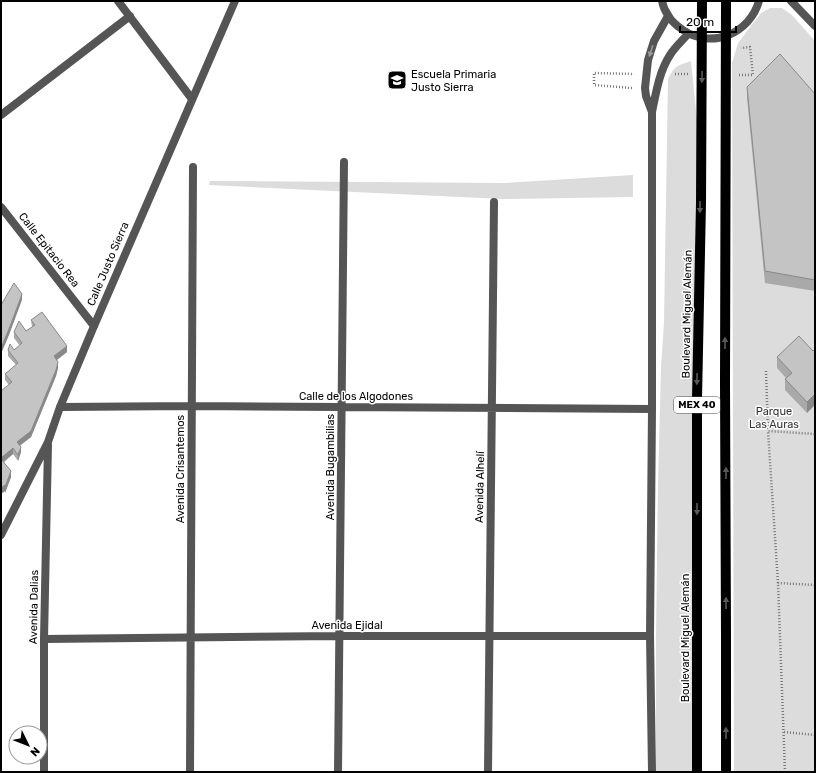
<svg xmlns="http://www.w3.org/2000/svg" width="816" height="773" viewBox="0 0 816 773" font-family="Rubik,sans-serif">
<style>
.green{fill:#dcdcdc}
.lines{fill:none;stroke-linecap:round;stroke-linejoin:round}
.path{stroke:#777;stroke-width:2.5;stroke-dasharray:1 2;stroke-linecap:butt}
.minor{stroke:#555;stroke-width:8}
.primary{stroke:#000;stroke-width:10}
.wall{fill:#a9a9a9}
.shaded-wall{fill:#898989}
.building{fill:#c4c4c4;stroke:#898989}
.oneway{fill:#999}
.oneway2{fill:#595959}
.labels{text-anchor:middle;dominant-baseline:central;stroke-width:3;stroke-linejoin:round;paint-order:stroke}
.shield{fill:#fff;stroke:#4c4c4c;stroke-width:1}
.shield-label{font-size:10px;font-weight:bold;fill:#000}
.poi-label{font-size:11px;fill:#000;stroke:#fff;text-anchor:start}
.street-label{font-size:11px;fill:#000;stroke:#fff}
.park-label{font-size:11px;fill:#333;stroke:#fff}
</style>
<rect width="100%" height="100%" fill="#fff"/>
<!-- green -->
<path class="green" d="M770 8H782L792 15 815 41V772H734L732 63 738 43 761 13Z
M691 61 698 131 694 772H656V636L658 484 661 368 664 322 668 79C675 65 677 66 691 61Z
M633 175V197L502 199 209 185 210 181 505 183Z"/>
<g class="lines">
<!-- path -->
<path class="path" d="M675 74H688
M739 75H753L750 47 741 48
M632 88 594 85V73L634 74
M766 371 768 431
M778 583 768 431 815 434
M784 732 815 735
M785 772 778 583 815 585"/>
<!-- minor -->
<path class="minor" d="M118 1 192 99
M662 1C663 6 665 11 668 15 671 21 677 26 683 30 712 50 750 33 759 1
M791 1 815 26
M652 112 646 96 645 88 648 60 654 41 668 16
M1 115 130 16
M1 207 94 326
M60 407 192 406 652 409
M1 535 48 442 60 407 94 326 235 1
M44 639 339 636H650
M44 772V639L48 445
M190 772 193 167
M338 772 344 162
M488 772 494 202
M652 772 650 636 652 409V112C656 93 659 72 670 55 675 47 682 41 688 34"/>
<!-- primary -->
<path class="primary" d="M697 772V399L701 203 702 1
M726 772V635L725 384 726 1"/>
</g>
<!-- wall -->
<path class="wall" d="M747 87 815 94V291L765 283 747 98Z
M31 320 67 352 57 360 58 368 56 376 31 437 20 445 21 452 18 461 13 454 4 462 11 477 5 493V491L1 494V391L9 385 5 380V374L16 365 8 356V350H14L20 346 14 338V332L26 331 32 327Z
M813 351 807 413 785 390V379L786 378 777 368V357Z"/>
<!-- shaded-wall -->
<path class="shaded-wall" d="M22 294V300L9 335 1 354V348Z
M67 346V352L54 362V356Z
M58 362V368L56 376 31 437 17 448V442Z
M815 394V405L807 413V402Z
M21 447V452L18 461V455Z
M13 448V454L1 464V458Z
M11 471V477L5 493V487Z
M5 485V491L1 494V488Z"/>
<!-- building -->
<path class="building" d="M780 54 815 94V280L765 271 747 87Z
M14 283 22 294 9 329 1 348V305Z
M42 312 67 346 54 356 58 362 56 370 31 431 17 442 21 447 18 455 13 448 1 458V391L12 382 5 374 18 363 8 350 10 344 14 350 22 343 14 332 19 321 26 331 35 325 31 320Z
M799 336 813 351 815 349V394L807 402 785 379 792 373 777 357Z
M1 459 11 471 5 487V485L1 488Z"/>
<!-- one-way arrows -->
<defs><path id="oneway-solid" d="M-6-.8H1V-3.2L6.5 0L1 3.2V.8H-6Z"/></defs>
<use class="oneway" href="#oneway-solid" transform="translate(651 51) rotate(108)"/>
<g class="oneway2">
<use href="#oneway-solid" transform="translate(702 77) rotate(91)"/>
<use href="#oneway-solid" transform="translate(700 207) rotate(91)"/>
<use href="#oneway-solid" transform="translate(725 343) rotate(-90)"/>
<use href="#oneway-solid" transform="translate(697 379) rotate(91)"/>
<use href="#oneway-solid" transform="translate(726 473) rotate(-90)"/>
<use href="#oneway-solid" transform="translate(697 509) rotate(90)"/>
<use href="#oneway-solid" transform="translate(726 603) rotate(-90)"/>
<use href="#oneway-solid" transform="translate(726 733) rotate(-90)"/>
</g>
<!-- icons -->
<defs>
<g id="school-square" transform="scale(1)"><rect x="-9" y="-9" width="18" height="18" rx="4" fill="#000" stroke="#fff"/><path d="M0-5L7-2L0 1L-7-2ZM-4 1L0 2.5L4 1V4Q0 6-4 4Z" fill="#fff"/></g>
</defs>
<g fill-rule="evenodd">
<use href="#school-square" x="397" y="80"/>
</g>
<g class="labels">
<!-- shield labels -->
<rect class="shield" x="674" y="397" width="46" height="16" rx="3"/>
<g class="shield-label">
<text x="697" y="405">MEX 40</text>
</g>
<!-- poi labels -->
<g class="poi-label">
<text x="411" y="74">Escuela Primaria<tspan x="411" dy="13">Justo Sierra</tspan></text>
</g>
<!-- street labels -->
<g class="street-label">
<text transform="translate(49 250) rotate(52)">Calle Epitacio Rea</text>
<text transform="translate(108 264) rotate(-67)">Calle Justo Sierra</text>
<text transform="translate(687 314) rotate(-89)">Boulevard Miguel Alemán</text>
<text x="356" y="396">Calle de los Algodones</text>
<text transform="translate(330 467) rotate(-90)">Avenida Bugambilias</text>
<text transform="translate(180 469) rotate(-90)">Avenida Crisantemos</text>
<text transform="translate(480 487) rotate(-89)">Avenida Alhelí</text>
<text transform="translate(34 607) rotate(-89)">Avenida Dalias</text>
<text x="347" y="625">Avenida Ejidal</text>
<text transform="translate(685 638) rotate(-90)">Boulevard Miguel Alemán</text>
</g>
<!-- park labels -->
<g class="park-label">
<text x="774" y="411">Parque<tspan x="774" dy="13">Las Auras</tspan></text>
</g>
</g>
<!-- border -->
<rect width="816" height="773" fill="none" stroke="#000000" stroke-width="4"/>
<!-- north arrow -->
<g transform="translate(28 745) rotate(133)"><circle r="19" fill="#ffffff" stroke="#999999"/>
<path d="M0-3L7 15L0 10L-7 15Z" fill="#000000"/>
<text y="-6" font-size="11" font-weight="bold" text-anchor="middle" fill="#000000">N</text>
</g>
<!-- scale -->
<path d="M680 26v6h56v-6" fill="none" stroke="#000000" stroke-width="2"/>
<text x="686" y="26" font-size="12" fill="#000000" stroke="#ffffff" stroke-width="3" paint-order="stroke">20 m</text>
</svg>
